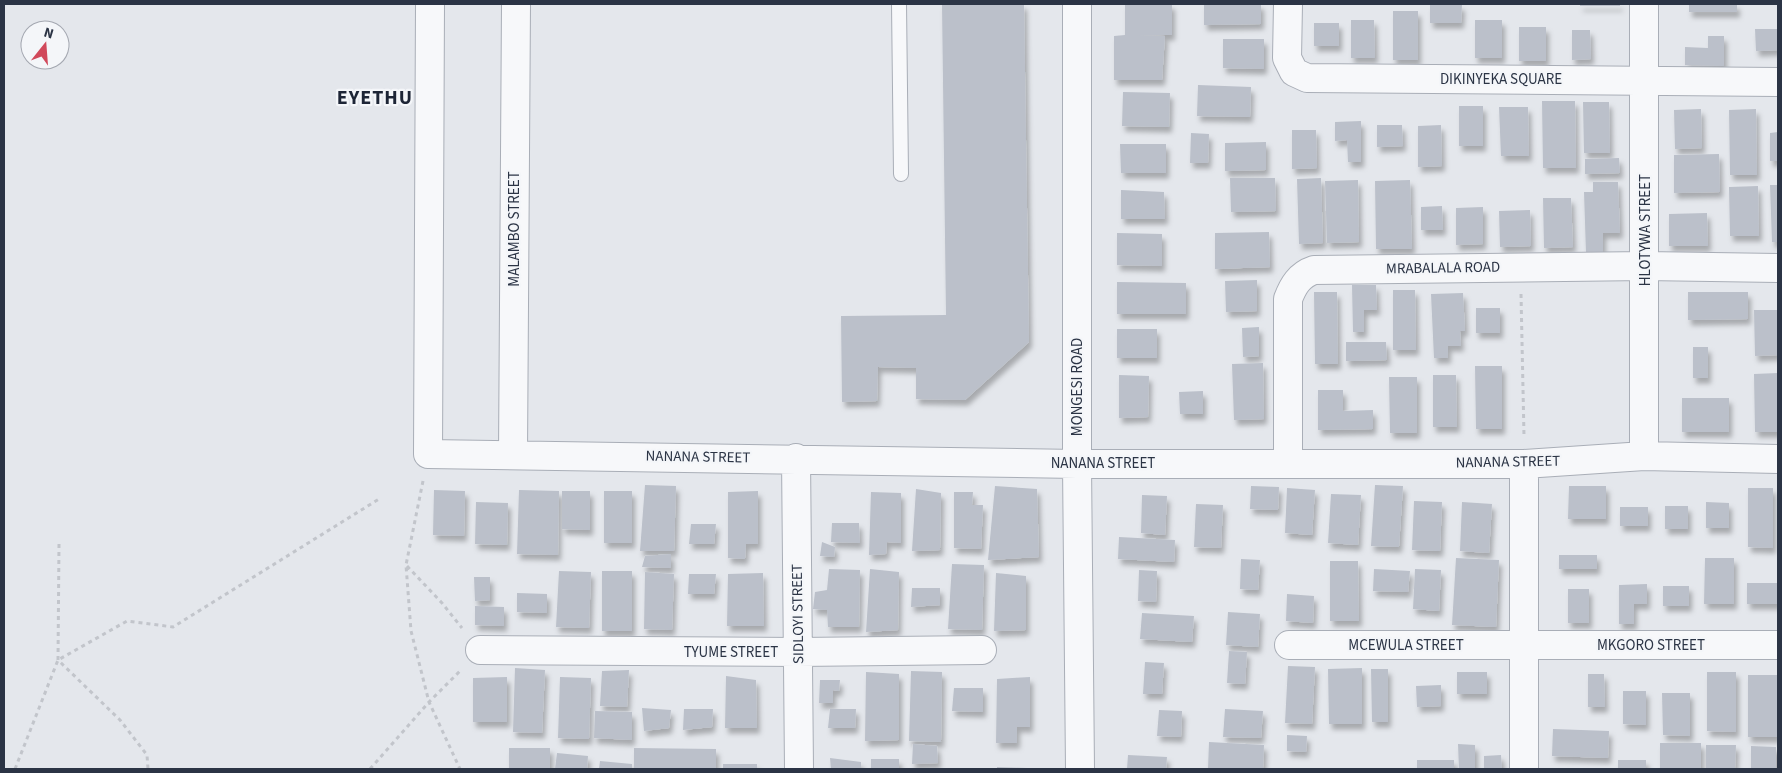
<svg xmlns="http://www.w3.org/2000/svg" width="1782" height="773" viewBox="0 0 1782 773" font-family="'Source Sans 3',sans-serif">
<style>
.building{fill:#bbc0ca;filter:url(#shadow)}
.lines{fill:none;stroke-linecap:round;stroke-linejoin:round}
.service-casing{stroke:#a9aeb7;stroke-width:16}
.minor-casing{stroke:#a9aeb7;stroke-width:30}
.path{stroke:#c2c5cb;stroke-width:3;stroke-dasharray:4 4;stroke-linecap:butt}
.service{stroke:#f7f8fa;stroke-width:14}
.minor{stroke:#f7f8fa;stroke-width:28}
.labels{text-anchor:middle;dominant-baseline:central;stroke-width:4.5;stroke-linejoin:round;paint-order:stroke}
.street-label{font-size:15px;fill:#2b3445;stroke:#f4f6f9}
.district-label{font-size:20px;font-weight:bold;letter-spacing:1px;fill:#1d2536;stroke:#f4f6f9}
</style>
<defs>
<filter id="shadow"><feDropShadow dx="3" dy="5.5" stdDeviation="2.5" flood-color="#0004"/></filter>
</defs>
<rect width="100%" height="100%" fill="#e4e7ec"/>
<!-- building -->
<path class="building" d="M942 4H1024L1029 342 965 400 916 399V368L878 367 877 401 842 402 841 316 946 315Z
M1125 4H1172V35H1137L1165 36 1162 80H1114V36L1125 35Z
M1204 4H1261V24L1204 25Z
M1580 4H1620V6H1580Z
M1689 4H1737V12H1689Z
M1430 5H1462L1461 23H1430Z
M1393 11H1418V60H1393Z
M1351 20H1374L1375 58H1351Z
M1475 20H1502V58H1475Z
M1314 23H1339V46H1314Z
M1519 27H1546V61H1519Z
M1755 29H1778V50L1756 51Z
M1572 30H1590L1591 59 1572 60Z
M1708 36H1724V66L1685 65V47L1708 48Z
M1223 39H1264V69L1223 68Z
M1198 85 1251 87 1250 117 1197 116Z
M1123 92 1170 93 1169 127 1122 126Z
M1542 101H1575L1576 168H1543Z
M1583 102H1609L1610 153H1584Z
M1459 106H1483V146H1459Z
M1499 107H1528L1529 156H1501Z
M1701 109 1702 148 1675 149 1674 110Z
M1756 109 1757 175H1730L1729 110Z
M1361 121V162H1348L1347 140 1335 141V122Z
M1377 125H1402L1403 146 1377 147Z
M1441 125 1442 166 1418 167V126Z
M1292 130H1316L1317 168 1292 169Z
M1778 132V161H1770V133Z
M1191 133 1209 134 1208 163H1190Z
M1266 142V170L1225 171V143Z
M1120 144H1166V173H1121Z
M1719 154 1720 192 1674 193V155Z
M1619 158 1620 173 1585 174V159Z
M1230 178H1275L1276 211 1231 212Z
M1321 178 1323 243 1299 244 1297 179Z
M1358 180 1359 242 1327 243 1325 181Z
M1410 180 1412 249H1376L1375 181Z
M1593 182H1618L1620 233H1603V252L1586 253 1584 192H1593Z
M1770 185H1778V242H1772Z
M1758 186 1759 236H1730L1729 187Z
M1121 190 1164 192 1165 219H1121Z
M1543 198H1571L1573 247 1544 248Z
M1442 206 1443 230H1421V207Z
M1483 207V244L1456 245V208Z
M1530 210 1531 246 1500 247 1499 211Z
M1707 213 1708 246H1669V214Z
M1269 232 1270 267 1215 269V233Z
M1117 233 1162 234V266L1117 265Z
M1257 280V311L1226 312 1225 281Z
M1117 282 1186 283V314H1117Z
M1352 285H1376L1377 310H1364V332H1353Z
M1393 290H1415L1416 350H1393Z
M1314 292H1337L1338 364H1315Z
M1688 292H1748V319L1688 320Z
M1463 293 1465 331H1460L1461 346H1448V358H1434L1431 294Z
M1476 308H1500V333H1476Z
M1754 310H1778V355L1755 356Z
M1259 327V356L1243 357 1242 328Z
M1117 329H1157V358H1117Z
M1346 342H1386L1387 360 1346 361Z
M1693 347H1708V378H1693Z
M1263 363 1264 419 1234 420 1232 364Z
M1475 366H1502V429H1476Z
M1778 373V432H1755L1754 374Z
M1119 375 1149 376 1148 417 1119 418Z
M1433 375H1456L1457 427H1433Z
M1389 377H1417V433H1390Z
M1318 390H1343V411L1373 410V429L1318 430Z
M1203 391V414H1180L1179 392Z
M1682 398H1729V432H1682Z
M645 485 676 486 674 551H640Z
M1375 485 1403 486 1399 547 1371 546Z
M995 486 1037 489 1039 557 988 560Z
M1251 486 1279 487 1278 510 1250 509Z
M1569 486H1606V519H1568Z
M1287 488 1315 490 1312 535 1285 533Z
M1748 488H1773V548L1748 547Z
M916 489 941 493 940 550 912 551Z
M434 490 465 491 464 536 433 535Z
M519 490 559 491 558 555 517 554Z
M562 491H590V530L562 529Z
M604 491H632V543H604Z
M758 491V544H746L745 559 728 558V492Z
M871 492 901 493V543L887 542 886 554 869 555Z
M954 492H973L972 505H983L981 549 954 548Z
M1331 494 1361 495 1358 545 1328 543Z
M1142 495 1167 496 1165 535 1141 533Z
M1414 501 1442 502 1440 551 1412 550Z
M476 502 508 503 507 545 475 544Z
M1462 502 1492 504 1489 553 1460 551Z
M1706 502 1729 503V528H1706Z
M1196 504 1223 505 1221 548 1194 547Z
M1665 506H1688V529H1665Z
M1620 507H1648V526H1620Z
M832 523H859L860 543 831 542Z
M691 524H716L714 544H689Z
M1119 537 1175 540 1174 562 1118 559Z
M822 542 835 547 834 557 820 556Z
M671 554V568L642 567 645 556Z
M1559 555H1597V569H1559Z
M1456 558 1499 560 1496 627 1452 625Z
M1705 558H1734V604H1704Z
M1241 559 1260 560 1258 590 1240 589Z
M1330 561H1358L1359 621H1330Z
M952 564 984 565 982 630 948 629Z
M829 569 860 570 859 627H828L827 610 813 609 815 592 827 590Z
M870 569 899 572 898 630 866 632Z
M1374 569 1410 571 1408 592 1373 591Z
M1415 569 1441 570 1439 611 1413 609Z
M1139 570 1157 571 1156 602 1138 601Z
M559 571 591 572 589 628 556 627Z
M602 571H632V631H602Z
M645 572 674 574 672 630 644 629Z
M763 573 764 626H727L728 574Z
M996 573 1026 576V630L994 631Z
M689 574H716L714 594H688Z
M474 577H490V600L475 601Z
M1747 583H1778V604H1747Z
M1647 584V604H1634V624H1619V585Z
M1663 586H1689V606H1663Z
M912 588H940V605L911 607Z
M1568 589H1589V623H1568Z
M517 593 547 594V613L517 612Z
M1287 594 1314 596 1313 623 1286 621Z
M475 606 504 607V626L475 625Z
M1228 612 1260 614 1258 647 1226 645Z
M1142 613 1194 616 1192 642 1140 639Z
M1229 651 1247 652 1245 684 1227 683Z
M1145 662 1164 663 1162 694H1143Z
M1288 666 1315 667 1312 724 1285 723Z
M515 668 545 670 542 733 513 732Z
M1362 668V724H1329L1328 669Z
M1371 669H1388V722H1372Z
M629 670 627 707 600 706 602 671Z
M911 671 942 672 941 742 909 741Z
M866 672 899 674V740L865 741Z
M1457 672H1487V694H1457Z
M1707 672H1736V732L1707 731Z
M1588 674H1604L1605 707H1588Z
M1748 675H1778V737H1748Z
M726 676 756 680 757 728H725Z
M507 677V722H473V678Z
M560 677 591 678 589 739 558 738Z
M1030 677V727H1017V743H996L997 679Z
M820 680H840L839 691 833 690V703H819Z
M1441 685V706L1417 707 1416 686Z
M954 688H983V712L952 711Z
M1623 691H1646V725L1623 724Z
M1662 693H1690V736L1663 735Z
M642 708 671 710 669 728 644 731Z
M684 709H713L712 727 683 730Z
M830 709H856L855 728H828Z
M1225 709 1263 711 1261 738 1223 737Z
M1159 710 1182 711 1181 737 1157 736Z
M595 711 632 712V740L594 738Z
M1553 729 1609 731 1608 758 1552 756Z
M1287 735 1307 736 1306 752 1287 751Z
M1209 742 1264 745 1263 769H1208Z
M1660 743H1701V769H1660Z
M913 744 937 746 938 763 912 764Z
M1458 744 1475 745V769H1459Z
M1706 745H1736L1735 769H1706Z
M1751 746 1776 747V769H1751Z
M509 748H550V769H509Z
M634 748 716 749V769H634Z
M557 753 588 756 587 769H555Z
M1128 755 1167 757 1166 769H1127Z
M1501 755 1502 769H1484V756Z
M830 758 861 762V769H831Z
M871 759H899V769H871Z
M1417 760H1454V769H1417Z
M1618 760H1646V769H1618Z
M600 761 632 764V769H599Z
M723 764H757V769H723Z
M997 767 1027 768V769H997Z"/>
<g class="lines">
<!-- service casing -->
<g class="service-casing">
<path id="service" d="M899 4 901 174"/>
</g>
<!-- minor casing -->
<g class="minor-casing">
<path id="minor" d="M430 4 428 454 1077 464H1524L1644 456 1778 459
M1077 4V464L1080 769
M1288 4 1287 58 1294 72 1307 78 1778 82
M1644 4V456
M513 455 516 4
M796 458 799 769
M1288 464V299C1293 286 1299 275 1314 270L1645 266 1778 268
M1289 645H1778
M480 650 798 652 982 650
M1524 769V464"/>
</g>
<!-- path -->
<path class="path" d="M1521 294 1524 436
M423 481 406 565 411 631 429 702 460 769
M59 544 58 660 120 720 147 755 148 769
M407 566 442 603 462 628
M15 769 58 660 127 621 173 627 379 499
M370 769 429 702 461 670"/>
<!-- service -->
<use href="#service" class="service"/>
<!-- minor -->
<use href="#minor" class="minor"/>
</g>
<g class="labels">
<!-- street labels -->
<g class="street-label">
<text x="1501" y="79">DIKINYEKA SQUARE</text>
<text transform="translate(514 229) rotate(-90)">MALAMBO STREET</text>
<text transform="translate(1645 230) rotate(-90)">HLOTYWA STREET</text>
<text transform="translate(1443 268) rotate(-1)">MRABALALA ROAD</text>
<text transform="translate(1077 387) rotate(-90)">MONGESI ROAD</text>
<text transform="translate(698 457) rotate(1)">NANANA STREET</text>
<text transform="translate(1508 462) rotate(-1)">NANANA STREET</text>
<text x="1103" y="463">NANANA STREET</text>
<text transform="translate(798 614) rotate(-91)">SIDLOYI STREET</text>
<text x="1406" y="645">MCEWULA STREET</text>
<text x="1651" y="645">MKGORO STREET</text>
<text x="731" y="652">TYUME STREET</text>
</g>
<!-- district labels -->
<g class="district-label">
<text x="375" y="98">EYETHU</text>
</g>
</g>
<!-- border -->
<rect width="1782" height="773" fill="none" stroke="#2b3445" stroke-width="10"/>
<!-- north arrow -->
<g transform="translate(45 45) rotate(17)"><circle r="24" fill="#f4f6f9" stroke="#a4a8b1"/>
<path d="M0-4L9 19L0 12L-9 19Z" fill="#d1495b"/>
<text y="-8" font-size="14" font-weight="bold" text-anchor="middle" fill="#2b3445">N</text>
</g>
</svg>
